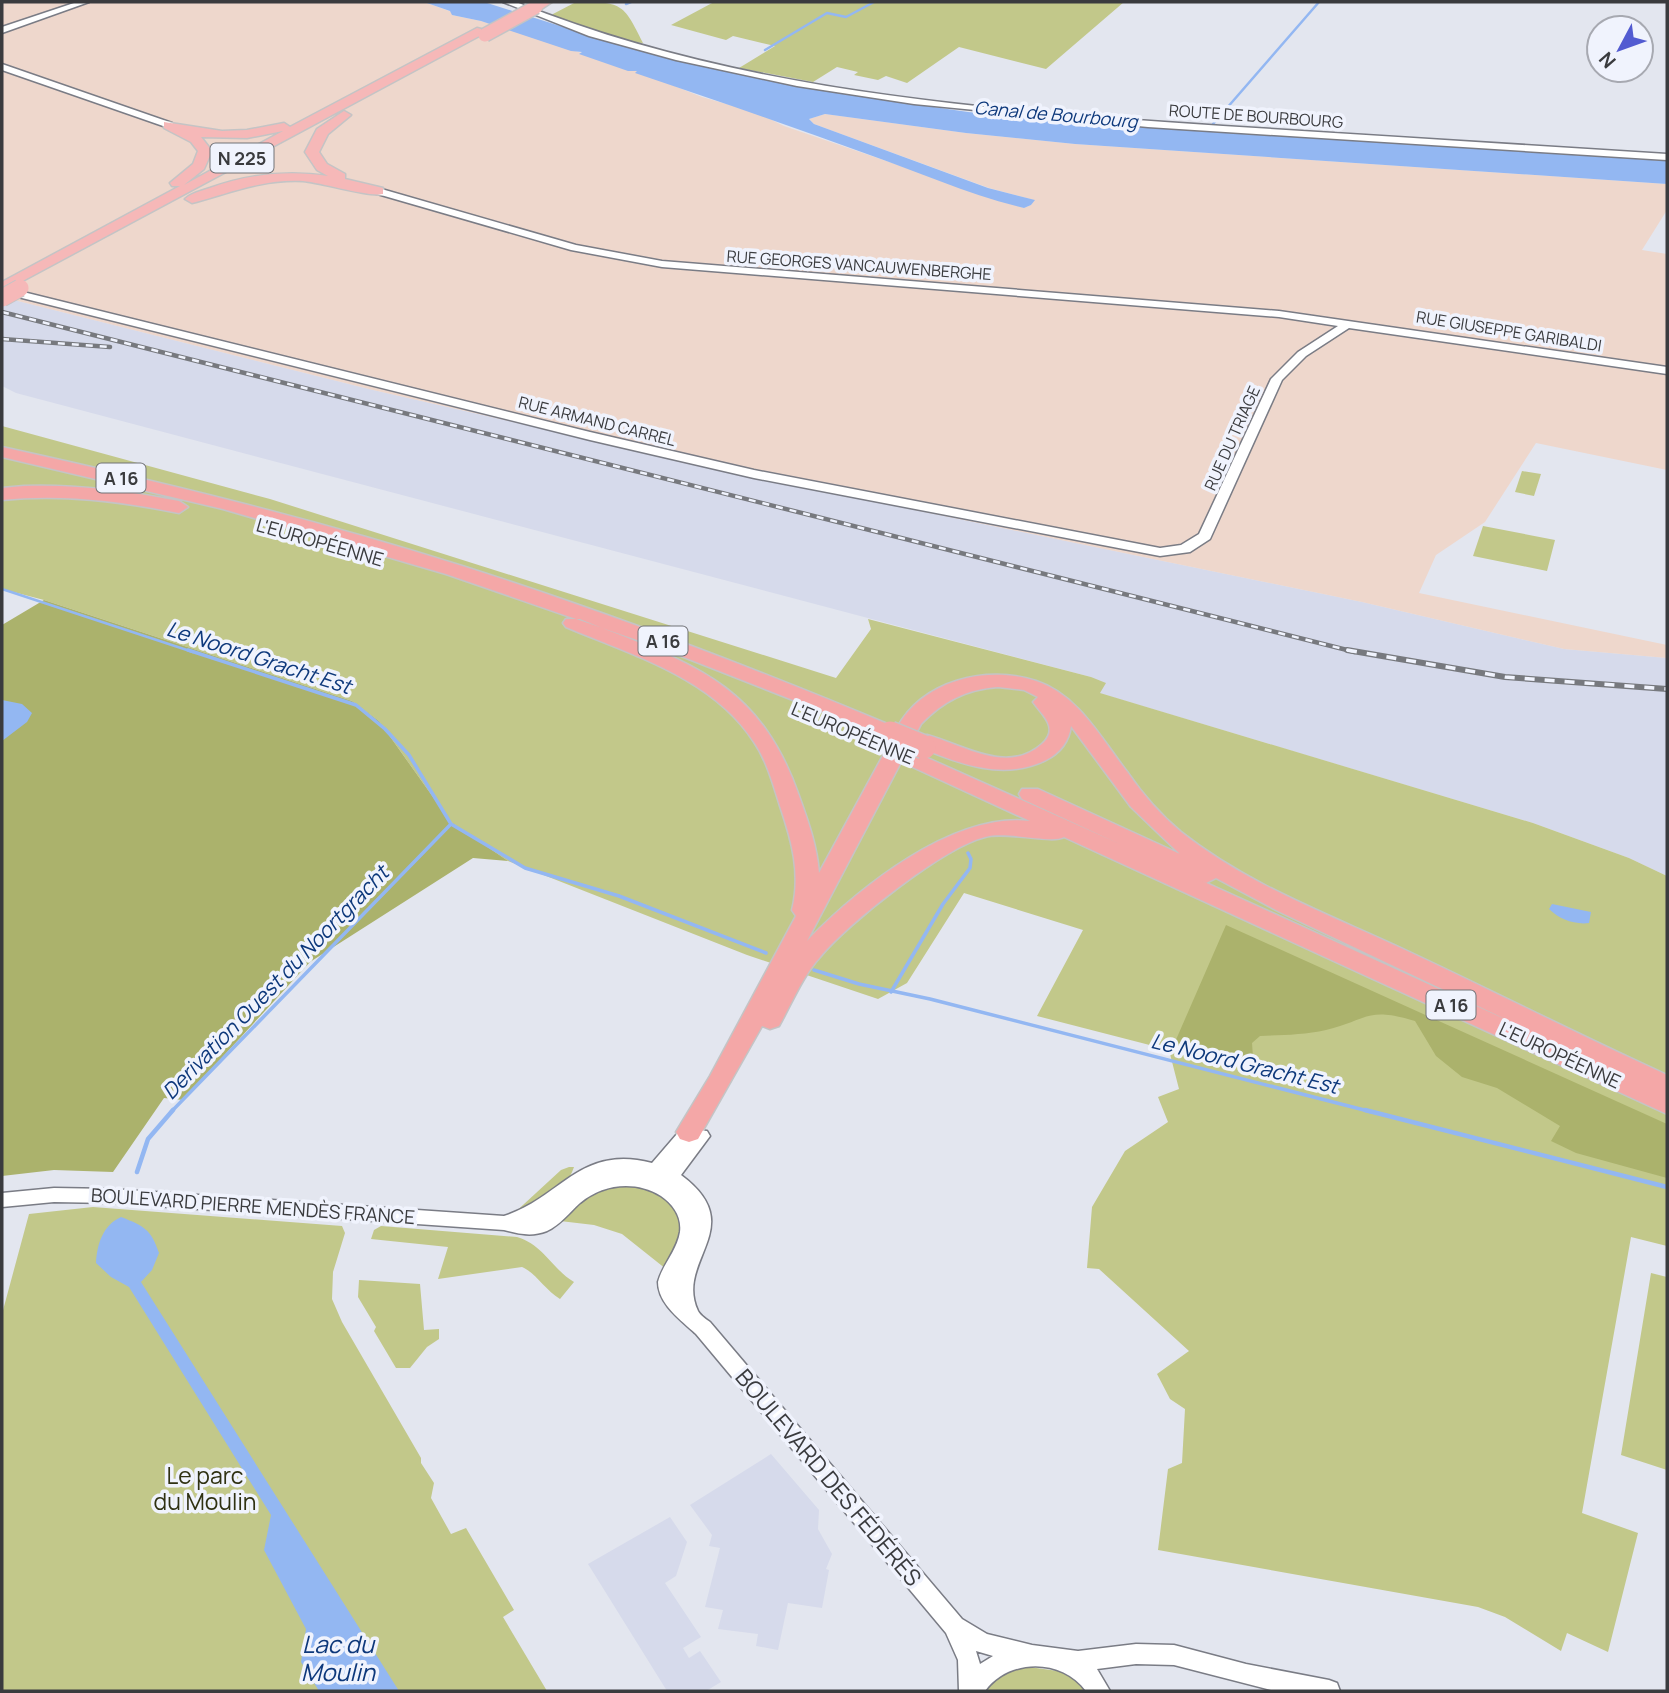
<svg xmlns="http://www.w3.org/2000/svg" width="1669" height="1693" viewBox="0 0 1669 1693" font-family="Manrope,sans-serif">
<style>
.built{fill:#d6daeb}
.industrial{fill:#eed7cc}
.green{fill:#c2c88a}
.forest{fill:#abb26c}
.water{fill:#93b7f2}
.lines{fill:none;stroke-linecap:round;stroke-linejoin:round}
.stream-far2{stroke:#93b7f2;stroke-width:2.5}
.stream-far1{stroke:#93b7f2;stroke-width:3.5}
.stream{stroke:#93b7f2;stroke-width:4.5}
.tertiary-casing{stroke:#7a7c85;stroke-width:3}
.secondary-casing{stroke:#7a7c85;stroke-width:3}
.trunk-casing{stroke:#c4c4c5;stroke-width:3}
.motorway-casing{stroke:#c4c4c5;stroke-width:3}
.tertiary{fill:#fff;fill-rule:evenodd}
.secondary{fill:#fff;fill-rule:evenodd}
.trunk{fill:#f6b8b8;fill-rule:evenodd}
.motorway{fill:#f4a7a7;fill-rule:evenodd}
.rail-far1-casing{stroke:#77797e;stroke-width:4.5}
.rail-casing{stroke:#77797e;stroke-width:6}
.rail-far1{stroke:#f0f3fd;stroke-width:2.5;stroke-dasharray:7;stroke-linecap:butt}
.rail{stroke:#f0f3fd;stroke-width:3.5;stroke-dasharray:10;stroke-linecap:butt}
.trunk-bridge-far1-casing{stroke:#c4c4c5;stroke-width:16;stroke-linecap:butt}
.trunk-bridge-casing{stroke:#c4c4c5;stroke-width:19;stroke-linecap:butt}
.motorway-bridge-casing{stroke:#c4c4c5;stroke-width:26;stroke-linecap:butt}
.trunk-bridge-far1{stroke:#f6b8b8;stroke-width:13}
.trunk-bridge{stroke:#f6b8b8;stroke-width:17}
.motorway-bridge{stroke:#f4a7a7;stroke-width:23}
.labels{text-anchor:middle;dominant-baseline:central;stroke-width:7;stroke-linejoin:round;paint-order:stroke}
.far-street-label{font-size:16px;fill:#3a3b3e;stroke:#f0f3fd}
.far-water-label{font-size:18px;font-style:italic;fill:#0d387b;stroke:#f0f3fd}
.shield{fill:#f0f3fd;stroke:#717277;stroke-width:2}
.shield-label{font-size:18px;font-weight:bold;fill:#3a3b3e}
.street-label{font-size:19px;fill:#3a3b3e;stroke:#f0f3fd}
.water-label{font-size:21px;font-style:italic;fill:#0d387b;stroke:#f0f3fd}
.near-park-label{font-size:23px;fill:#2f3112;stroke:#f0f3fd}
.near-street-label{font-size:23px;fill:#3a3b3e;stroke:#f0f3fd}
.near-water-label{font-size:24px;font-style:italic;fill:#0d387b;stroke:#f0f3fd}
</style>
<rect width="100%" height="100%" fill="#e3e6ef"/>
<!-- built -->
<path class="built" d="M2 297 373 390 755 477 1362 602 1564 649 1667 658V876L1629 858 1533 823 1099 693 1091 677 16 393 2 386Z
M771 1454 819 1510 818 1529 832 1554 826 1569 829 1570 822 1608 788 1603 778 1650 756 1646 758 1634 718 1629 723 1610 705 1607 720 1548 709 1546 712 1535 690 1505Z
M670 1517 687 1542 676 1576 665 1583 701 1637 683 1648 689 1658 700 1651 721 1682 706 1691H667L588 1564Z"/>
<!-- industrial -->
<path class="industrial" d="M2 2H424L452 12V15L481 21 632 69 702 97 758 113 784 126 1024 208 1031 205 1034 200 989 188 814 124 809 119 825 114 966 133 1075 144 1667 184V210L1642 250 1667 254V470L1536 443 1485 522 1436 555 1419 593 1667 645V658L1564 649 1362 602 755 477 373 390 2 297Z"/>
<!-- green -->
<path class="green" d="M576 2C621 2 623 2 643 43L629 42 552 18 553 14Z
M714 2H1124L1046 69 959 47 907 83 886 76 878 80 854 75 858 72 837 67 813 82 739 68 775 46 733 36 726 40 671 25Z
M2 426 270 499 836 678 871 629 868 619 1091 677 1106 683 1100 693 1533 823 1629 858 1667 876V1246L1631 1237 1582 1513 1638 1533 1608 1652 1567 1633 1561 1651 1505 1617 1478 1607 1158 1550 1168 1469 1182 1463 1185 1409 1170 1399 1157 1374 1189 1351 1099 1269 1087 1268 1092 1207 1125 1151 1168 1122 1158 1097 1179 1089 1169 1050 1037 1016 1083 930 964 893 907 983 878 999 747 955 508 861 450 821 379 721 352 701 44 600 2 589Z
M1522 471 1541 474 1534 496 1515 492Z
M1483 526 1555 540 1547 571 1473 556Z
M569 1167H574C565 1194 535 1207 511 1216L561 1170Z
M632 1183 671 1197 686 1226 666 1269 622 1234 594 1225 560 1221 590 1191Z
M93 1207 342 1226 345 1233 333 1272 332 1299 342 1322 421 1458V1463L434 1483 431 1498 451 1534 466 1528 514 1610 503 1617 547 1691H2V1314L29 1214Z
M381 1226 517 1237C544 1245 552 1269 574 1282L560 1299C545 1290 536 1273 522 1267L438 1279 448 1247 371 1239 374 1230Z
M1651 1273 1667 1277V1470L1621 1455Z
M359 1280 420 1284 424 1330 439 1329V1339L427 1347 410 1368H396L374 1331 376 1327 358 1297Z
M1029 1667 1065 1672 1091 1691H981C992 1676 1011 1668 1029 1667Z"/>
<!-- forest -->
<path class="forest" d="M44 600 352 701 379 721 450 821 508 861 473 858 310 962 183 1100 164 1098 113 1172 54 1170 2 1176V625Z
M1226 925 1667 1124V1178L1576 1153 1551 1141 1560 1126 1497 1088 1462 1077 1436 1056 1415 1021C1366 1006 1368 1020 1326 1030 1304 1035 1282 1035 1260 1036L1252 1043 1253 1057 1251 1064 1203 1055 1175 1042Z"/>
<!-- water -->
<path class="water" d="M424 2H484L636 50 740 74 837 93 968 112 1066 122 1667 161V184L1075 144 966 133 825 114 809 119 814 124 988 188 1035 200 1031 205 1024 208C969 195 919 172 867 154 789 126 713 99 635 73L637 71H628L579 54 582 52 571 51 481 21 452 15 450 11Z
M2 700 22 704 32 713 27 722 2 741Z
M1552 904 1591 912 1589 923C1575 925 1559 919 1549 909Z
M121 1217C144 1226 151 1229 159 1253L152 1270 141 1282 399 1691H319L301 1662 306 1629 264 1550 271 1515 129 1287 111 1277 96 1263C97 1244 103 1225 121 1217Z"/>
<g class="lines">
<!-- stream-far2 -->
<path class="stream-far2" d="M626 4 631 2
M765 50 827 13 846 17 874 2
M1213 124 1319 2
M2 589 193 652"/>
<!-- stream-far1 -->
<path class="stream-far1" d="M188 650 356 705 385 729 409 755 451 824 525 868 619 896 766 953
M814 970 859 984 930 999 1372 1112
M891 992 943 904 970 868 971 859 968 853
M171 1112 451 824"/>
<!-- stream -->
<path class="stream" d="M1365 1110 1667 1187
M137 1172 148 1139 173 1110"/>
<!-- tertiary casing -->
<g class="tertiary-casing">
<path id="tertiary" d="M77 2H89L2 33V27Z
M2 64 172 123 174 125 166 127 2 70Z
M378 188 576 245 662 261 1279 311 1667 367V374L1349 328 1306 356 1282 380 1210 539 1190 552 1160 556 754 478 590 440 2 293 3 287 590 432 754 470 1160 548 1181 545 1199 534 1271 379 1298 352 1338 326 1279 317 662 267 571 250 374 193V189Z
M689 1125 697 1130 707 1131 710 1136 681 1175C751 1227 674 1260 698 1311 700 1315 707 1320 710 1322L962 1619 987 1634 1032 1645 1078 1651 1136 1644 1174 1645 1246 1664 1329 1680 1337 1683 1340 1691H1275L1174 1665 1136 1664 1097 1669 1110 1691H1086C1062 1658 1009 1658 985 1691H959L958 1660 946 1633 696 1334C681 1320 658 1304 658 1282 663 1263 677 1251 680 1232 682 1217 673 1204 661 1196 635 1180 603 1184 580 1203 569 1213 560 1225 547 1231 532 1237 519 1234 504 1230L111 1203 54 1202 2 1207V1193L54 1188 111 1189 504 1216C561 1198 580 1144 652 1163L683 1127ZM976 1651 993 1656 980 1664Z"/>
</g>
<!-- secondary casing -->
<g class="secondary-casing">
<path id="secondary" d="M503 2H516C738 92 986 110 1223 126 1371 135 1519 145 1667 154V160L1148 127 914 104 797 86 676 60 589 36Z"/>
</g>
<!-- trunk casing -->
<g class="trunk-casing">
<path id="trunk" d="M537 2H552L540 10H532V4Z
M477 28 481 29V35L2 292V282L180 186H172L170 183 193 164 198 151 191 142 164 128V122L222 131 247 130 284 123 290 127ZM283 131 184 185 204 169 212 151 201 137 247 138Z
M344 111 351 115 328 134 319 152 327 164 345 174V179L383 188V194C367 197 324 183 303 181 262 179 230 193 192 203L185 199C191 193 201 191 210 188 249 174 287 170 328 176L317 170 305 152 317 129Z"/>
</g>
<!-- motorway casing -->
<g class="motorway-casing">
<path id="motorway" d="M2 447C157 481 311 518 462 566 610 613 754 668 897 728 923 680 987 665 1036 681 1079 695 1102 740 1128 773 1143 795 1161 815 1181 832 1248 885 1328 914 1405 950 1493 991 1579 1035 1667 1075V1114L1064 837C1052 844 1007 831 985 837 944 847 848 923 820 957 802 977 792 1003 779 1026L770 1029 762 1026 698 1139 689 1142 680 1139 676 1132 710 1076 796 916 792 910C801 874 792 841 780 806 773 784 767 761 754 742 713 678 632 655 566 627L563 623 566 619H580C685 662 758 678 799 796 808 821 817 846 819 873L892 739 666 650 446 574 223 509 2 457ZM998 687 1024 690 1038 697 1033 702C1042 715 1060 728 1042 744 1007 775 964 745 927 735L919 737 916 742 919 747C960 764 1004 781 1046 760 1060 753 1069 741 1071 726L1131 807 1180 854 1038 789H1022L1019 794 1022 799 1122 845 914 752 906 754 903 759 906 764 1030 821C952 812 859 888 807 941L921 724C943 701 967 689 998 687ZM1216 878 1278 911 1520 1026 1202 881 1206 883Z
M24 486C77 484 128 491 179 501L188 507 179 513C119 501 62 494 2 500V488Z"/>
</g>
<!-- tertiary -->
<use href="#tertiary" class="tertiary"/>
<!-- secondary -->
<use href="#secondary" class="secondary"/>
<!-- trunk -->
<use href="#trunk" class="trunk"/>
<!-- motorway -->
<use href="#motorway" class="motorway"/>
<!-- rail-far1 casing -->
<g class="rail-far1-casing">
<path id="rail-far1" d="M2 312 1355 652
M2 339 110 347"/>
</g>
<!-- rail casing -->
<g class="rail-casing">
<path id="rail" d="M1347 650 1505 677 1667 689"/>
</g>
<!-- rail-far1 -->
<use href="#rail-far1" class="rail-far1"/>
<!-- rail -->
<use href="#rail" class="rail"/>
<!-- trunk-bridge-far1 casing -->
<g class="trunk-bridge-far1-casing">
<path id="trunk-bridge-far1" d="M485 35 536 7"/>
</g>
<!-- trunk-bridge casing -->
<g class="trunk-bridge-casing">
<path id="trunk-bridge" d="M2 298 20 288"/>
</g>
<!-- motorway-bridge casing -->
<g class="motorway-bridge-casing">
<path id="motorway-bridge" d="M890 733 924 747"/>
</g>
<!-- trunk-bridge-far1 -->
<use href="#trunk-bridge-far1" class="trunk-bridge-far1"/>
<!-- trunk-bridge -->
<use href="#trunk-bridge" class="trunk-bridge"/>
<!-- motorway-bridge -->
<use href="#motorway-bridge" class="motorway-bridge"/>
</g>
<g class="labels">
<!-- far-street labels -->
<g class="far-street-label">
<text transform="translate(1256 116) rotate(4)">ROUTE DE BOURBOURG</text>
<text transform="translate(859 265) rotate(4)">RUE GEORGES VANCAUWENBERGHE</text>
<text transform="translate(1509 331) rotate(9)">RUE GIUSEPPE GARIBALDI</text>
<text transform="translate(597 421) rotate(14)">RUE ARMAND CARREL</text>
<text transform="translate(1232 438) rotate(-66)">RUE DU TRIAGE</text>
</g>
<!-- far-water labels -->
<g class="far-water-label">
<text transform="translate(1056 114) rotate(5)">Canal de Bourbourg</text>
</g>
<!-- shield labels -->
<g class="shield">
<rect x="210.5" y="143.5" width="63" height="29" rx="5"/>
<rect x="96.5" y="463.5" width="49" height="29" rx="5"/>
<rect x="638.5" y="626.5" width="49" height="29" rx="5"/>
<rect x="1426.5" y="990.5" width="49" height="29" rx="5"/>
</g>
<g class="shield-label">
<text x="242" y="158">N 225</text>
<text x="121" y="478">A 16</text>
<text x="663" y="641">A 16</text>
<text x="1451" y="1005">A 16</text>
</g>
<!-- street labels -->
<g class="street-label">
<text transform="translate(320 542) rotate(16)">L'EUROPÉENNE</text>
<text transform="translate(853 733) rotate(23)">L'EUROPÉENNE</text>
<text transform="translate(1560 1055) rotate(25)">L'EUROPÉENNE</text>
<text transform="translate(253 1206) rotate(4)">BOULEVARD PIERRE MENDÈS FRANCE</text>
</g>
<!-- water labels -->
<g class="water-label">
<text transform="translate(259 657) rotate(18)">Le Noord Gracht Est</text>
<text transform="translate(275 982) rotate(-46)">Derivation Ouest du Noortgracht</text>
<text transform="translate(1245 1063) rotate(14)">Le Noord Gracht Est</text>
</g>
<!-- near-park labels -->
<g class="near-park-label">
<text x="205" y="1475">Le parc<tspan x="205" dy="26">du Moulin</tspan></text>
</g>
<!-- near-street labels -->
<g class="near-street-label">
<text transform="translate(829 1477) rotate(50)">BOULEVARD DES FÉDÉRÉS</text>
</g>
<!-- near-water labels -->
<g class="near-water-label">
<text x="338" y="1643">Lac du<tspan x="338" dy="28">Moulin</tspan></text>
</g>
</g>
<!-- border -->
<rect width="1669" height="1693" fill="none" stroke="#3a3b3e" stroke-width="7"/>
<!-- north arrow -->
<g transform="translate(1620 49) rotate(229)"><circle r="33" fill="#f0f3fd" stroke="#a7a9b1" stroke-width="2"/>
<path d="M0-5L12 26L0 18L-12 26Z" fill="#525bd1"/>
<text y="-10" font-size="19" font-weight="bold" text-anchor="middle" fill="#3a3b3e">N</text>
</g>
</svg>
